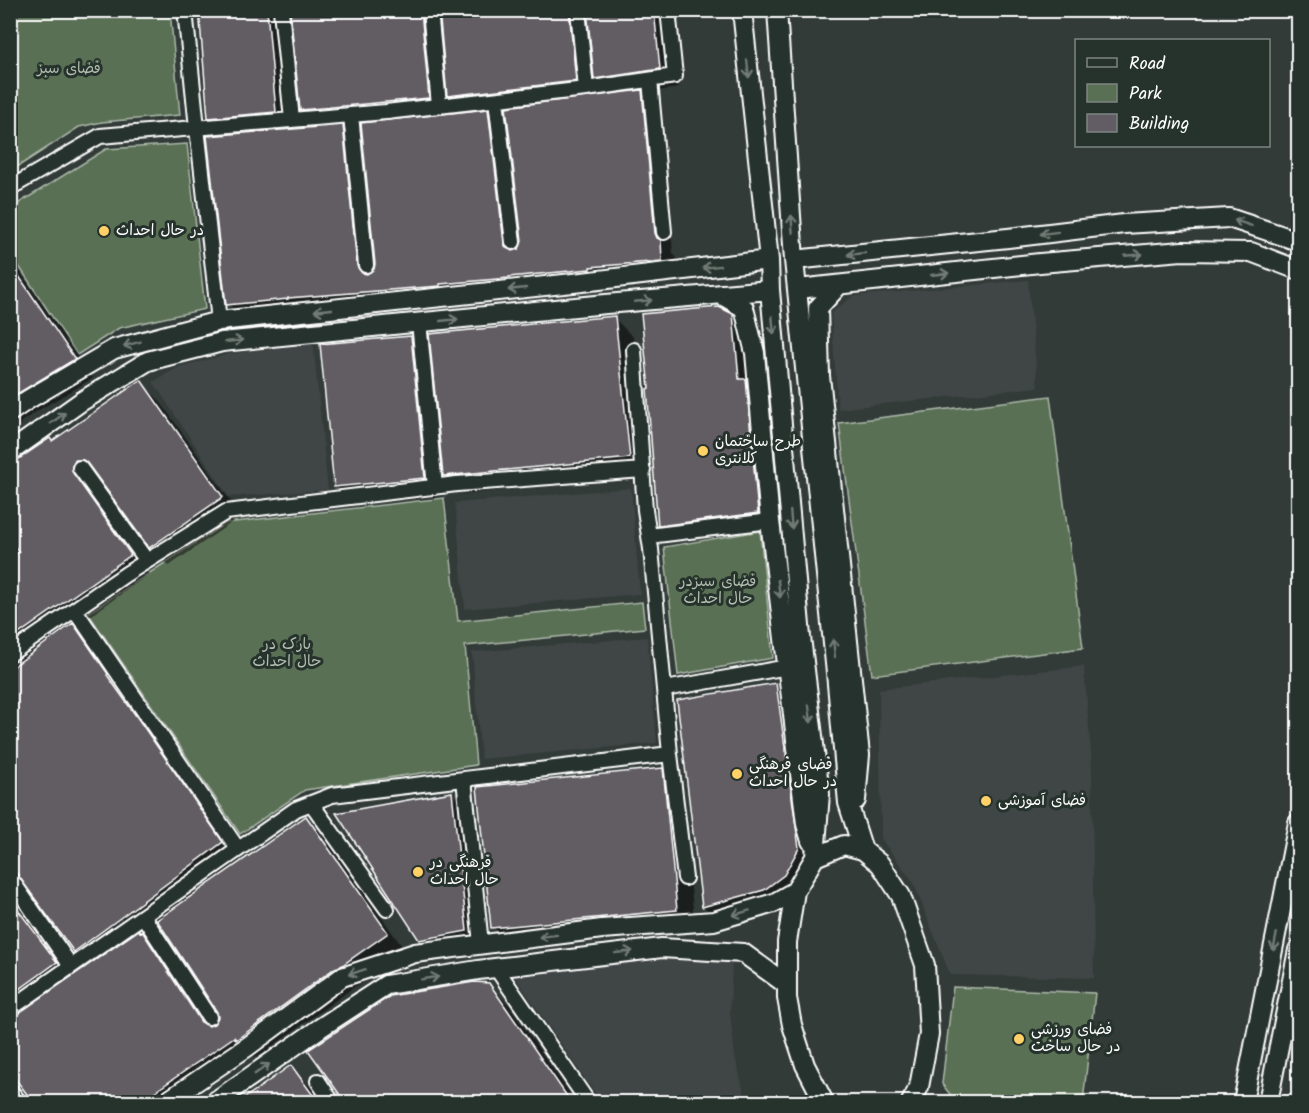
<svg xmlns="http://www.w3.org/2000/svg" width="1309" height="1113" viewBox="0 0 1309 1113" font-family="Kalam,'Playpen Sans Arabic',sans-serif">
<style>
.built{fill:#404545}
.green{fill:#5a7055;stroke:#acb8aa;stroke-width:1.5}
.shadow{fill:#0007;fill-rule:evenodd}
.building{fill:#625c64;stroke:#fff;stroke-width:1.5}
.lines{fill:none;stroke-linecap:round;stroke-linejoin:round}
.street-casing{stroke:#fff;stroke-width:18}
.secondary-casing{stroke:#fff;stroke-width:22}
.street{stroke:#26332d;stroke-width:14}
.secondary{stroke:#26332d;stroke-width:18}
.oneway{stroke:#727a76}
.poi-dot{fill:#ffd166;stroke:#26332d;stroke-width:2}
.labels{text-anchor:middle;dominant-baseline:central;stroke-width:6;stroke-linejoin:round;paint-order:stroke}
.park-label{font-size:15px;fill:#b5bfb2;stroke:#26332d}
.poi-label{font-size:15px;fill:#fff;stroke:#26332d;text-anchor:start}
</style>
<rect width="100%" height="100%" fill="#323b38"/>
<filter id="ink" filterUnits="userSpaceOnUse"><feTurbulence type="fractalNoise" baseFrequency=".0167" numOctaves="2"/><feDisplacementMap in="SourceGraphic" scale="12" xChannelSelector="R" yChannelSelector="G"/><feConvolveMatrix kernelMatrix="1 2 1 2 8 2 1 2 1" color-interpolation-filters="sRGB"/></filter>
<g filter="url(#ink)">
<!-- built -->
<path class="built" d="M1028 280 1038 387 838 409 831 313 853 296Z
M313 341 328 490 229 497 153 382 178 367 229 354Z
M631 488 640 594 465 609 455 503Z
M647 637 657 743 481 759 472 652Z
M1084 666 1092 764 1094 978 950 975 913 882 881 839 879 689Z
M668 957 732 963 730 1011 735 1056 744 1092 749 1102H601L515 977Z"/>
<!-- green -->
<path class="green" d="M11 10 170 11 180 115 102 122 79 127 11 171Z
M187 144 205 309 119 328 77 355 11 254V208L106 149Z
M1050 396 1083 648 872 675 839 423Z
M444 498 458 621 642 602 645 628 465 646 476 765 305 790 240 834 88 613 226 523Z
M760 531 773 658 678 675 664 547Z
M953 987 1095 993 1083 1102H956L942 1084Z"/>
<!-- shadow -->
<path class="shadow" d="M199 10H283L294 130 320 128 302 110 292 10H671L678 88 643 93 660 110 673 253 679 261 681 279 247 323 228 304V136L209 117ZM441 23 449 95 467 113 447 115 439 31ZM589 23 595 78 613 95 594 98 587 31ZM508 110 523 241 521 248 507 130 488 112ZM363 125 376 264 374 272 361 145 343 126Z
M10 257 93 378 42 408 22 421 18 427 17 432 10 437Z
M732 316 747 331 772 528 674 540 659 525 650 390Z
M614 318 633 337 648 476 463 494 444 475Z
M411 338 430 357 443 496 355 505 336 486Z
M140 382 159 400 241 516 169 566 150 547 100 478 94 479 91 494 149 574 75 627 92 644 126 694 124 695 158 741 241 863 306 818 325 837 406 952 360 984 354 987 256 1058 253 1055 187 1102H34L10 1069V894L72 978 90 966 75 951 10 862V467L53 443ZM160 922 218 1011 220 1017 215 1025 210 1027 161 952 143 934Z
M775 685 788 697 811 861 796 887 716 919 703 906Z
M662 770 681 789 695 928 512 946 493 927Z
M451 793 464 806 479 944 433 952 420 939Z
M488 985 508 1004 576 1102H346L310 1051Z
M291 1067 310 1086 321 1102H241Z"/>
<!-- building -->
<path class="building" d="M199 10H267L276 112 208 118Z
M290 10H421L429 98 300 110Z
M439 10H569L576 81 447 96Z
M587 10H654L660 69 594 79Z
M642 90 655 233 657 238 661 240 662 261 590 267V269L509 277V278L440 284V286L288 298V299L226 305 207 136 343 125 357 266 362 273 367 274 374 269 375 264 361 123 488 109 504 243 506 248 513 251 519 249 522 241 506 107Z
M10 263 75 359 17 394 10 384Z
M719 307 733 314 739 379H746L758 513 658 526 647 389 649 388 641 314Z
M615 316 630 458 443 476 429 334Z
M411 336 425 478 334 487 320 344Z
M141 380 223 497 149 548 87 463 83 460H75L72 465 73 473 131 555 10 640V558L19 552 10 540V465L50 438 52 441Z
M73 623 108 674 107 675 139 720 223 842 74 952 10 865V669Z
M776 683 799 848 784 875 764 890 702 907 677 700Z
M663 768 677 910 491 928 477 787Z
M452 792 467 931 419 940 336 813Z
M306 816 388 933 341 966 335 968 236 1040 234 1037 140 1102H33L10 1072V1019L139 930 140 932 142 931 201 1022 209 1026 214 1024 218 1017 217 1012 157 920Z
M10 899 57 962 10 996Z
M474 982 489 983 571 1102H345L308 1050 390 996Z
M291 1065 318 1102H239Z"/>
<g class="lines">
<!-- street casing -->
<g class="street-casing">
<path id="street" d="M185 10 197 128 219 321
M281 10 292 120
M430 10 439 105
M578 10 586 89
M650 80 664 232
M496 100 513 242
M351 115 366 265
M10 188 100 136 386 112 586 89 675 76 668 10
M419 322 435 487
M634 350 645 510 651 549 670 754 685 878
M80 468 147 561
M649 536 770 521
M75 610 238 849
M10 654 126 574 226 512 457 484 643 470
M665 689 788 667
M464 779 481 944
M311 803 387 909
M10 878 71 966
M143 916 209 1017
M496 968 588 1102
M10 1009 296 809 332 795 670 754
M318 1081 332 1102
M10 1090 19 1102"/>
</g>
<!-- secondary casing -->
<g class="secondary-casing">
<path id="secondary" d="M742 10 769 260 770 290 801 637 820 794 815 857
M777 10 794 260 836 673 848 803 863 850
M794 260 1008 238 1124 224 1229 218 1298 241
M839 285 818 308 820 376 860 755 856 800
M798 289 1040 263 1182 251 1251 252 1298 270
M720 294 744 308 755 353 770 521 806 824 811 841
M10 412 29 399 114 349 219 321 582 282 769 260
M10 452 82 401 148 361 222 342 606 304 770 290
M166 1102 247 1047 342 977 415 953 602 929 714 921 774 903 795 891
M214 1102 320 1028 386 985 478 970 662 948 743 953 787 985
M824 1102 805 1065 792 1025 787 998V942L795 891 815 857 844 845 863 850 880 864 901 896 925 965 929 1034 919 1087 911 1102
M1243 1102 1298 823
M1268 1102 1298 950"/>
</g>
<!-- street -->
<use href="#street" class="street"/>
<!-- secondary -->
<use href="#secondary" class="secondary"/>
</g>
<!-- one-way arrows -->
<defs><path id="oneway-shaft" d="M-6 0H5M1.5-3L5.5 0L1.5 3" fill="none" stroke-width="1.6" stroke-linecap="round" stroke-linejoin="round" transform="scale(1.5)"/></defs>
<g class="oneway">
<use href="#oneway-shaft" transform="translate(748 69) rotate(84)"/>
<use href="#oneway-shaft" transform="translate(1243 223) rotate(-162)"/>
<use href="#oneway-shaft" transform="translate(792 224) rotate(-94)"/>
<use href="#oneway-shaft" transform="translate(1049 233) rotate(173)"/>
<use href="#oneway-shaft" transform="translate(856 254) rotate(174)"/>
<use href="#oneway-shaft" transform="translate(1134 255) rotate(-5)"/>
<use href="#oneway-shaft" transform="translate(711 267) rotate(173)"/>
<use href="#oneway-shaft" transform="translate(940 274) rotate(-6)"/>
<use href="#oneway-shaft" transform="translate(517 289) rotate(174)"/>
<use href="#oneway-shaft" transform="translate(643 301) rotate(-5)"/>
<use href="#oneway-shaft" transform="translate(323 310) rotate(174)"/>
<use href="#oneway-shaft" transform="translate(449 320) rotate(-6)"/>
<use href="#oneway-shaft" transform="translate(773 325) rotate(85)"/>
<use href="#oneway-shaft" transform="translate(234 341) rotate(-6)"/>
<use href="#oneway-shaft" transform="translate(132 344) rotate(165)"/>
<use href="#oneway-shaft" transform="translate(58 418) rotate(-35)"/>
<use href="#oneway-shaft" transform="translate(791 520) rotate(85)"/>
<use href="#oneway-shaft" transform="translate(779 589) rotate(83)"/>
<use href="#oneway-shaft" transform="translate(834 648) rotate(-96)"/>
<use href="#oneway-shaft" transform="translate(810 714) rotate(83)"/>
<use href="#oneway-shaft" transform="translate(741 913) rotate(163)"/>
<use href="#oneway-shaft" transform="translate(548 936) rotate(173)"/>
<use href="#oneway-shaft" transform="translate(1275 942) rotate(101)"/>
<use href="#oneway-shaft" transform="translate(624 952) rotate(-7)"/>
<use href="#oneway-shaft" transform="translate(357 972) rotate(162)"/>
<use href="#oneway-shaft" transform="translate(430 978) rotate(-9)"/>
<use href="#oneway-shaft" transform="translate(262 1069) rotate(-35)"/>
</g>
</g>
<!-- markers -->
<g class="poi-dot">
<circle cx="104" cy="231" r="6"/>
<circle cx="703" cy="451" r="6"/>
<circle cx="737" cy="774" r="6"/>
<circle cx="986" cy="801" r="6"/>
<circle cx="418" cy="872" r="6"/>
<circle cx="1019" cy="1039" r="6"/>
</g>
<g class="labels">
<!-- park labels -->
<g class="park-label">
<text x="69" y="69">فضای سبز</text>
<text x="718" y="582">فضای سبزدر<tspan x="718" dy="17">حال احداث</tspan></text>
<text x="287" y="645">پارک در<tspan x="287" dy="17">حال احداث</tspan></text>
</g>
<!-- poi labels -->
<g class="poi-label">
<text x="116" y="231">در حال احداث</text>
<text x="715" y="442">طرح ساختمان<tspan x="715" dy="17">کلانتری</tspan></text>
<text x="749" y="765">فضای فرهنگی<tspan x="749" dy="17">در حال احداث</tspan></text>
<text x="998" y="801">فضای آموزشی</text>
<text x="430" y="863">فرهنگی در<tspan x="430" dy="17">حال احداث</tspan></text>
<text x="1031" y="1030">فضای ورزشی<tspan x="1031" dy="17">در حال ساخت</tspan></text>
</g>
</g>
<!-- margin -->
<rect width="1309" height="1113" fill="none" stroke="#26332d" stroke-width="36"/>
<rect x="18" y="18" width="1273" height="1077" fill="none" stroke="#fff" stroke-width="2" filter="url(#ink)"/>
<!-- legend -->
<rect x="1075" y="39" width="195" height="108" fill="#26332d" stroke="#7d8581" stroke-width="1.5"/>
<rect x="1087" y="58" width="30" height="9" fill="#26332d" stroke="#7d8581" stroke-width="1.5"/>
<text x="1129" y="69" font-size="18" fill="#ffffff">Road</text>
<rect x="1087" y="84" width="30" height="18" fill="#5a7055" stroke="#7d8581" stroke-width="1.5"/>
<text x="1129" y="99" font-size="18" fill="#ffffff">Park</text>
<rect x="1087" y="114" width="30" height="18" fill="#625c64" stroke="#7d8581" stroke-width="1.5"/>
<text x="1129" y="129" font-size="18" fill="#ffffff">Building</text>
</svg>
